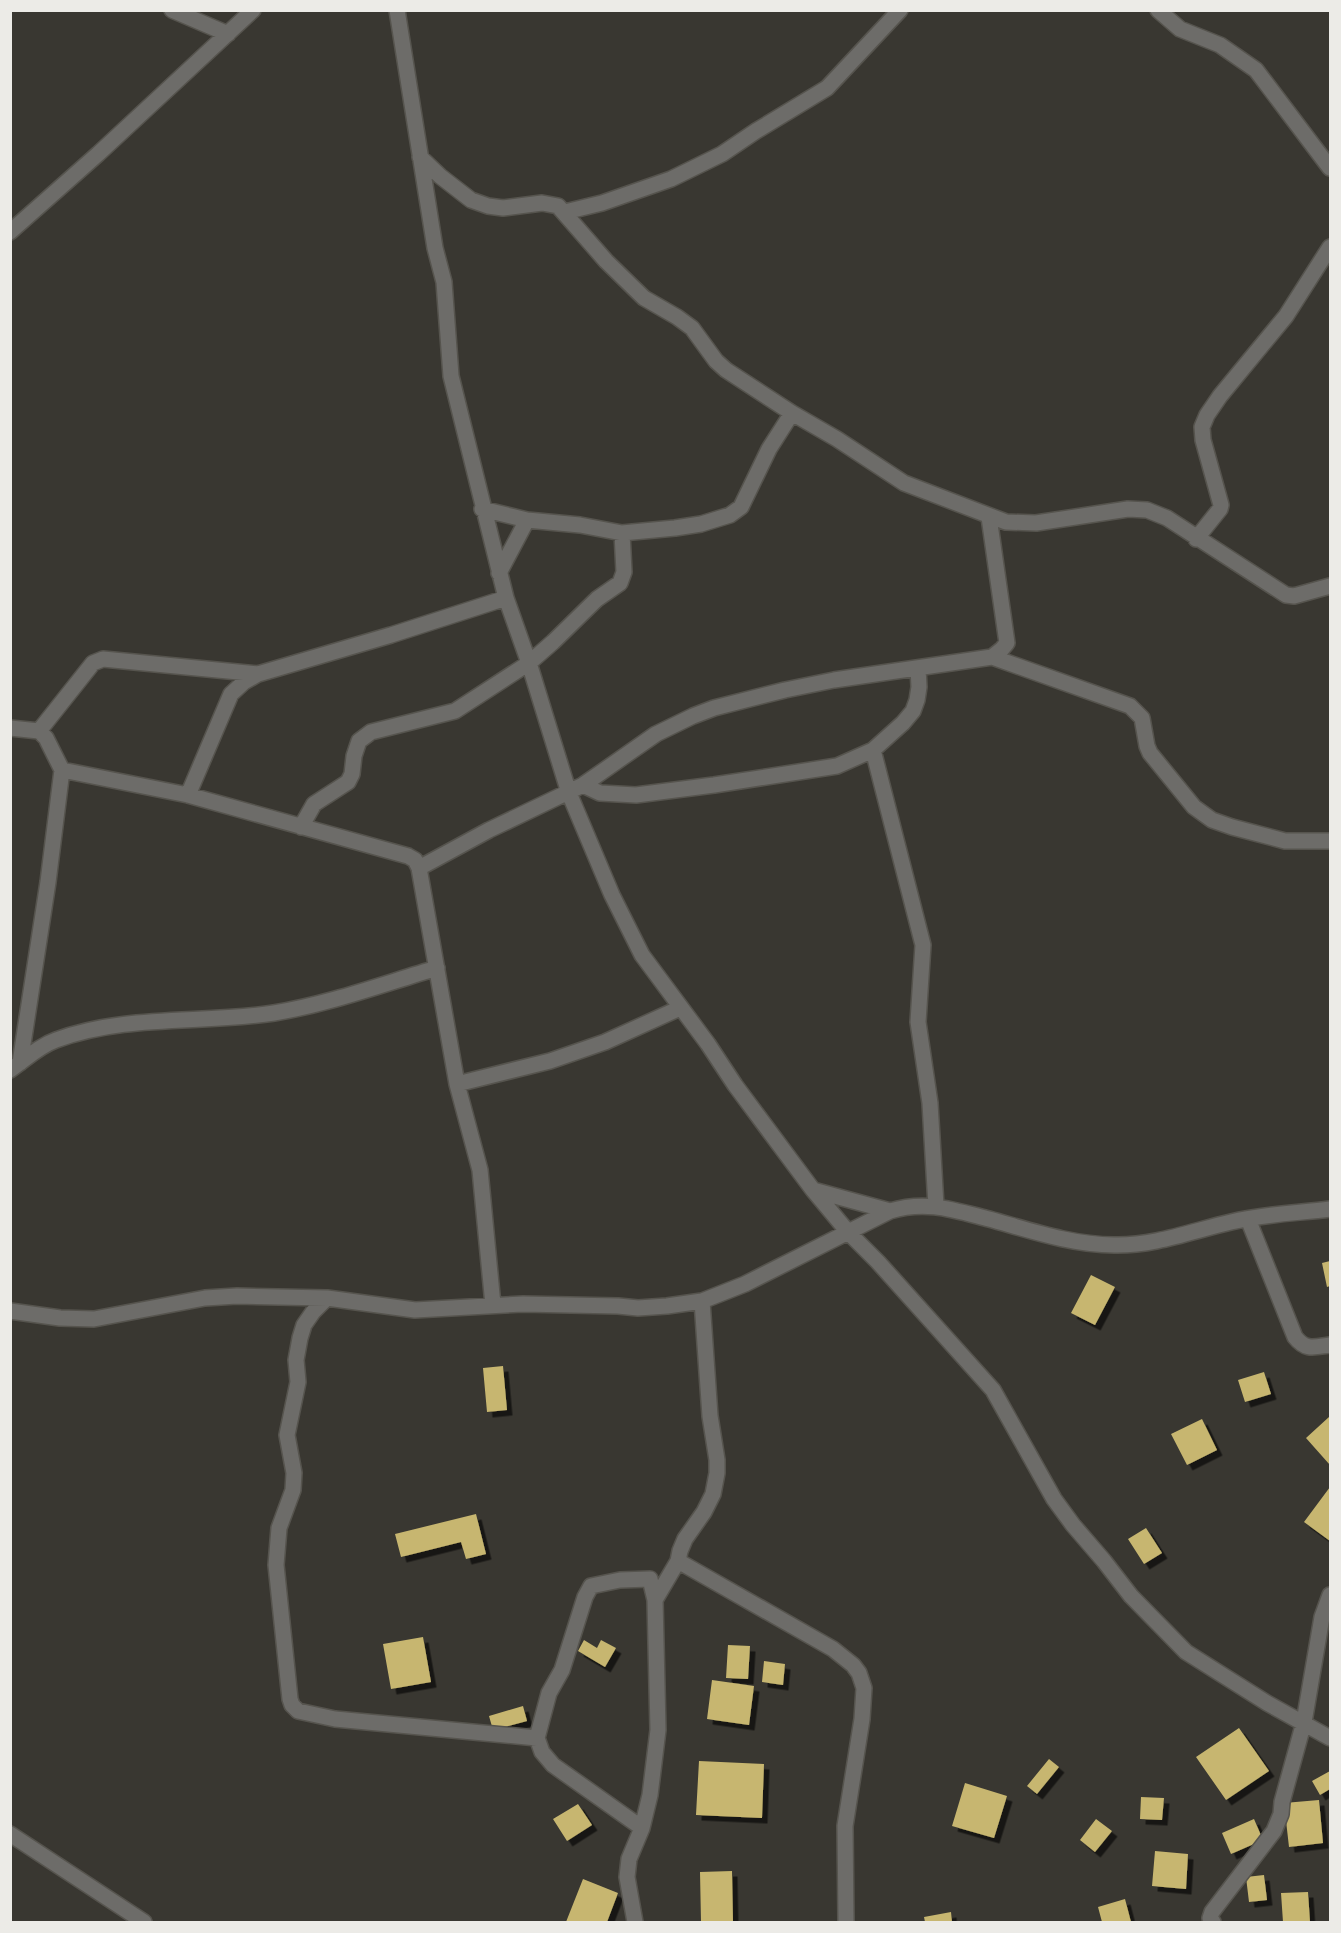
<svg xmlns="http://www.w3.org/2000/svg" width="1341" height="1933" viewBox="0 0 1341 1933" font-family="Roboto,sans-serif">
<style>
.building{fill:#c7b66f;filter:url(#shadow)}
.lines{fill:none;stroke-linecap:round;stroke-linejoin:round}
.minor-casing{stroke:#56544e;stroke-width:18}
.minor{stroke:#6d6c69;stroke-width:15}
</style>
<defs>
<filter id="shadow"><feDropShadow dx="5.5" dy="5.5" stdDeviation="0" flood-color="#0009"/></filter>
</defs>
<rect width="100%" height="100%" fill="#393731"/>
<!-- building -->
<path class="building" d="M1330 1261V1286L1327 1287 1322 1263Z
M1091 1275 1115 1287 1095 1325 1071 1313Z
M503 1366 507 1410 487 1412 483 1368Z
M1264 1372 1271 1394 1245 1402 1238 1380Z
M1329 1417 1330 1419V1465L1306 1438Z
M1202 1419 1217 1450 1187 1465 1171 1434Z
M1330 1487V1541L1304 1522Z
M476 1514 486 1554 466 1559 461 1542 401 1557 395 1534Z
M1146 1528 1162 1553 1144 1564 1128 1539Z
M423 1637 431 1682 391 1689 383 1644Z
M584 1640 597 1648 601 1640 616 1648 605 1667 578 1651Z
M728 1645 750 1646 748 1679 726 1678Z
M764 1661 785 1664 783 1685 762 1682Z
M712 1680 754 1686 749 1725 707 1719Z
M523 1706 527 1721 493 1730 489 1716Z
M1239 1728 1269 1771 1226 1800 1196 1757Z
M1049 1759 1059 1767 1037 1794 1027 1786Z
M699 1761 764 1764 762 1818 696 1815Z
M1330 1771V1789L1320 1795 1312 1781Z
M965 1783 1007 1796 994 1838 952 1826Z
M1141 1797 1164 1798 1162 1820 1140 1819Z
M1319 1800 1323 1843 1289 1847 1284 1803Z
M578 1804 592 1825 567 1841 553 1819Z
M1096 1819 1112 1831 1095 1852 1080 1840Z
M1254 1819 1263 1840 1231 1854 1222 1833Z
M1155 1851 1188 1854 1186 1889 1152 1886Z
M732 1871 733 1922H701L700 1872Z
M1264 1875 1267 1900 1249 1902 1246 1877Z
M583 1879 618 1893 607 1922H566Z
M1308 1892 1310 1922H1283L1281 1893Z
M1125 1899 1131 1922H1102L1098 1907Z
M951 1912 952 1922H925L924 1917Z"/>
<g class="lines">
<!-- minor casing -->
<g class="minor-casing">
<path id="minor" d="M172 10 228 34
M397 10 435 248 444 282 451 376 506 598 529 663 569 793 612 895 642 955 708 1044 735 1085 813 1190 848 1232 878 1262 993 1390 1054 1499 1073 1525 1104 1561 1131 1596 1186 1652 1267 1703 1330 1738
M1158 10 1180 29 1220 45 1256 70 1330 168
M420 157 440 176 471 200 488 206 503 208 542 203 558 206 606 261 644 298 677 317 692 328 716 361 726 370 792 413 837 439 904 483 1006 522 1036 523 1128 509 1147 510 1167 518 1286 595 1294 596 1330 586
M565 212 602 203 671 179 722 154 756 131 827 88 900 10
M10 232 98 154 253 10
M482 509 527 520 580 525 622 533 675 528 701 524 730 515 741 507 769 449 792 413
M989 517 1007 643 1002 649 992 657
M1196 539 1220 509 1221 505 1203 440 1202 427 1207 415 1220 396 1286 316 1330 247
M499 573 527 520
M10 728 39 731 46 738 62 770 48 882 20 1063
M39 731 93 663 103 659 258 674
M873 750 923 945 918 1022 930 1103 936 1206
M62 770 188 795 408 856 415 860 419 868 457 1084 480 1170 493 1305
M583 785 600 793 636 795 714 785 837 766 873 750 903 723 913 711 917 700 919 687 918 668
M188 795 231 694 244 682 258 674 391 635 506 598
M301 827 314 804 348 782 352 774 354 756 359 741 371 732 455 711 529 663 553 642 597 599 620 583 624 572 622 533
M419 868 489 830 583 785 656 734 693 716 714 708 785 690 834 680 992 657 1130 706 1142 718 1147 746 1150 753 1194 807 1212 820 1232 827 1285 841H1330
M10 1070C26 1059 39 1046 56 1040 126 1014 202 1024 274 1013 329 1004 383 984 437 968
M457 1084 550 1061 605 1042 680 1008
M813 1190 890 1211
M1248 1219 1295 1337C1306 1351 1314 1347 1330 1345
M327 1298 313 1312 304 1325 300 1338 296 1360 298 1382 287 1435 294 1473 293 1490 279 1528 276 1565 290 1699 292 1705 298 1711 335 1719 537 1738
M10 1311 60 1318 94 1319 205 1298 237 1296 327 1298 415 1310 523 1304 618 1306 638 1308 667 1306 702 1301 745 1284 890 1211C926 1200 954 1210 989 1219 1029 1230 1072 1245 1114 1245 1154 1246 1192 1231 1231 1222 1263 1214 1298 1213 1330 1209
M678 1561 833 1649 853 1665 859 1673 864 1688 862 1719 845 1826 846 1922
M655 1600 678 1561 680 1551 685 1539 704 1512 713 1494 717 1473V1460L710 1416 702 1301
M10 1834 144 1922
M635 1922 627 1877 629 1859 642 1828 650 1795 658 1730 655 1600 650 1579 620 1580 591 1586 585 1597 562 1670 549 1693 537 1738 542 1752 553 1765 642 1828
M1213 1922 1210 1918 1212 1912 1274 1831 1281 1814 1282 1802 1304 1722 1322 1617 1330 1595"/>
</g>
<!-- minor -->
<use href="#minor" class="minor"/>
</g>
<!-- border -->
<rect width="1341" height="1933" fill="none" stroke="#ecebe7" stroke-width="24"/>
</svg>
